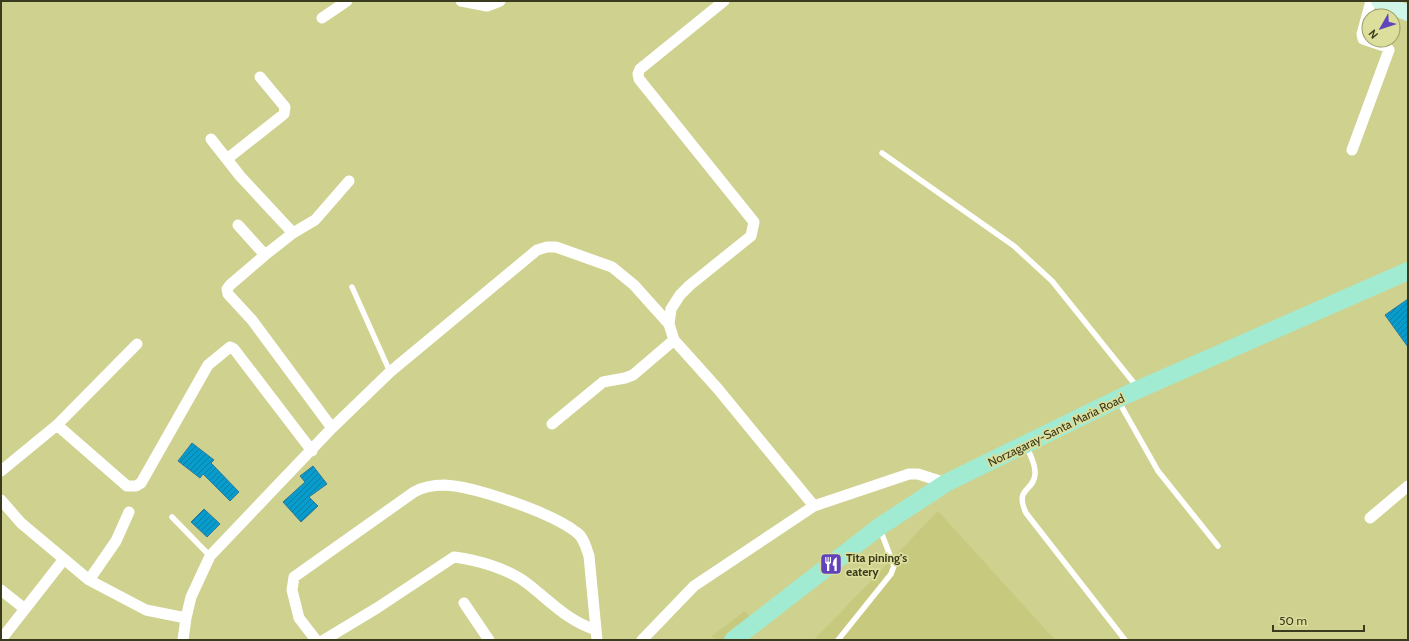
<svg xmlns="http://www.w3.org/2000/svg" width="1409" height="641" viewBox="0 0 1409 641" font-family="Cabin,sans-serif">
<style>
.built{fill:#c7c97e}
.building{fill:url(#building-hatch);stroke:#307998}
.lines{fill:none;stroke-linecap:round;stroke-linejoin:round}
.lane{stroke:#fff;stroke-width:5.5}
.street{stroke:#fff;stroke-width:11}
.secondary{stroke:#d0f5e9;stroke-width:16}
.primary{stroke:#a1ebd3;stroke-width:18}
.labels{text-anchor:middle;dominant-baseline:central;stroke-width:3.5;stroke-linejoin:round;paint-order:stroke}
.street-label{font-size:12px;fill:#3a3a1f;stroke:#dcde9b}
.poi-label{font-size:12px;font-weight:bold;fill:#3a3a1f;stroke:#dcde9b;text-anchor:start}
</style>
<defs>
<pattern id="building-hatch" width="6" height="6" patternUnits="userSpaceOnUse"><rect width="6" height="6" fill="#089ccc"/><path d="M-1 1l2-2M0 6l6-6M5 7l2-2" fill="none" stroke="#0a80a5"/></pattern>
</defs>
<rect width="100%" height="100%" fill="#cfd18f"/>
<!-- built -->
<path class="built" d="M938 511 1055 640H814Z
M745 611 752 620 727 640H715L712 636Z"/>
<!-- building -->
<path class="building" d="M1408 299V347L1385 315Z
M192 443 214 460 211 463 239 492 230 501 203 474 200 478 178 461Z
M313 466 327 484 309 497 318 506 301 522 283 502 305 482 300 476Z
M204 509 220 524 207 537 191 522Z"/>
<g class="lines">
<!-- lane -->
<path class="lane" d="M882 153 1014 246 1052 281 1138 388
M352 287 390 372
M1119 402 1158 471 1218 546
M1027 447C1030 455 1036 465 1035 474 1034 492 1014 487 1026 513L1125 640
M172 517 210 556
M838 640 891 574 894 566 880 529"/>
<!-- street -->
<path class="street" d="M461 1 487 6 500 1
M322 18 347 1
M211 139 240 176 293 233 265 255
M1352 150 1389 50 1387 47 1363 39 1362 34 1371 1
M227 159 284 114 285 107 260 77
M238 225 265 255 230 285 227 289 228 294 252 320 332 428
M293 233 315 220 349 181
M674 340 669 324 671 309 680 295 690 285 751 236 754 222 639 79 638 74 640 69 724 1
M137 344 57 425 127 486H136L141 483 208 365 230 347 234 349 312 451
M552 424 603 382 625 378 633 375 674 340 718 389 814 506
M1 471 57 425
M1 500 21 523 89 580 146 610 186 618
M1370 518 1408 486
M89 580 116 541 129 512
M1 590 25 609
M464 603 489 640
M3 637 64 559
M183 640 186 618 191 597 210 556 332 428 390 372 537 250 547 247H556L612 267 634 285 669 324
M316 640 299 618 292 590 294 577 414 492C423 487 433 485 444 485 474 486 552 513 576 532 584 537 586 548 589 556L597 640
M324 640 377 608 454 557C478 560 509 569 528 584 551 602 568 621 596 630
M642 640 694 586 814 506 909 474H918L946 483"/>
<!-- secondary -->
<path class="secondary" d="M1379 1 1408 13"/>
<!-- primary -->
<path class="primary" d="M733 640 879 527 946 483 1128 394 1408 271"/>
</g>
<!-- icons -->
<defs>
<g id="restaurant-square" transform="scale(1.15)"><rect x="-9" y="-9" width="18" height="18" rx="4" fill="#6143bc" stroke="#dcde9b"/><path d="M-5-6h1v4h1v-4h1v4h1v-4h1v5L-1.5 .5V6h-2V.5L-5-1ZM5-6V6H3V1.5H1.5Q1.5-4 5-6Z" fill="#fff"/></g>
</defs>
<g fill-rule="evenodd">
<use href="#restaurant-square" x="831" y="564"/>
</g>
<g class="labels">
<!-- street labels -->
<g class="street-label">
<text transform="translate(1056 430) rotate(-26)">Norzagaray-Santa Maria Road</text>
</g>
<!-- poi labels -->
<g class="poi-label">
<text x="846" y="557">Tita pining's<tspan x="846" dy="14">eatery</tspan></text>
</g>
</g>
<!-- border -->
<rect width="1409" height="641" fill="none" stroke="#3a3a1f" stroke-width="4"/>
<!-- north arrow -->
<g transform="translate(1381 28) rotate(231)"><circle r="19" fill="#dcde9b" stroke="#9b9c69"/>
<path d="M0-3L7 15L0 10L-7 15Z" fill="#6143bc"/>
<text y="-6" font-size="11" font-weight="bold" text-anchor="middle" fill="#3a3a1f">N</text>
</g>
<!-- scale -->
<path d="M1273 625v6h91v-6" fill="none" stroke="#3a3a1f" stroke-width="2"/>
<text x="1279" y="625" font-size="12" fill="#3a3a1f" stroke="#dcde9b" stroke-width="3" paint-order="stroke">50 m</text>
</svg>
